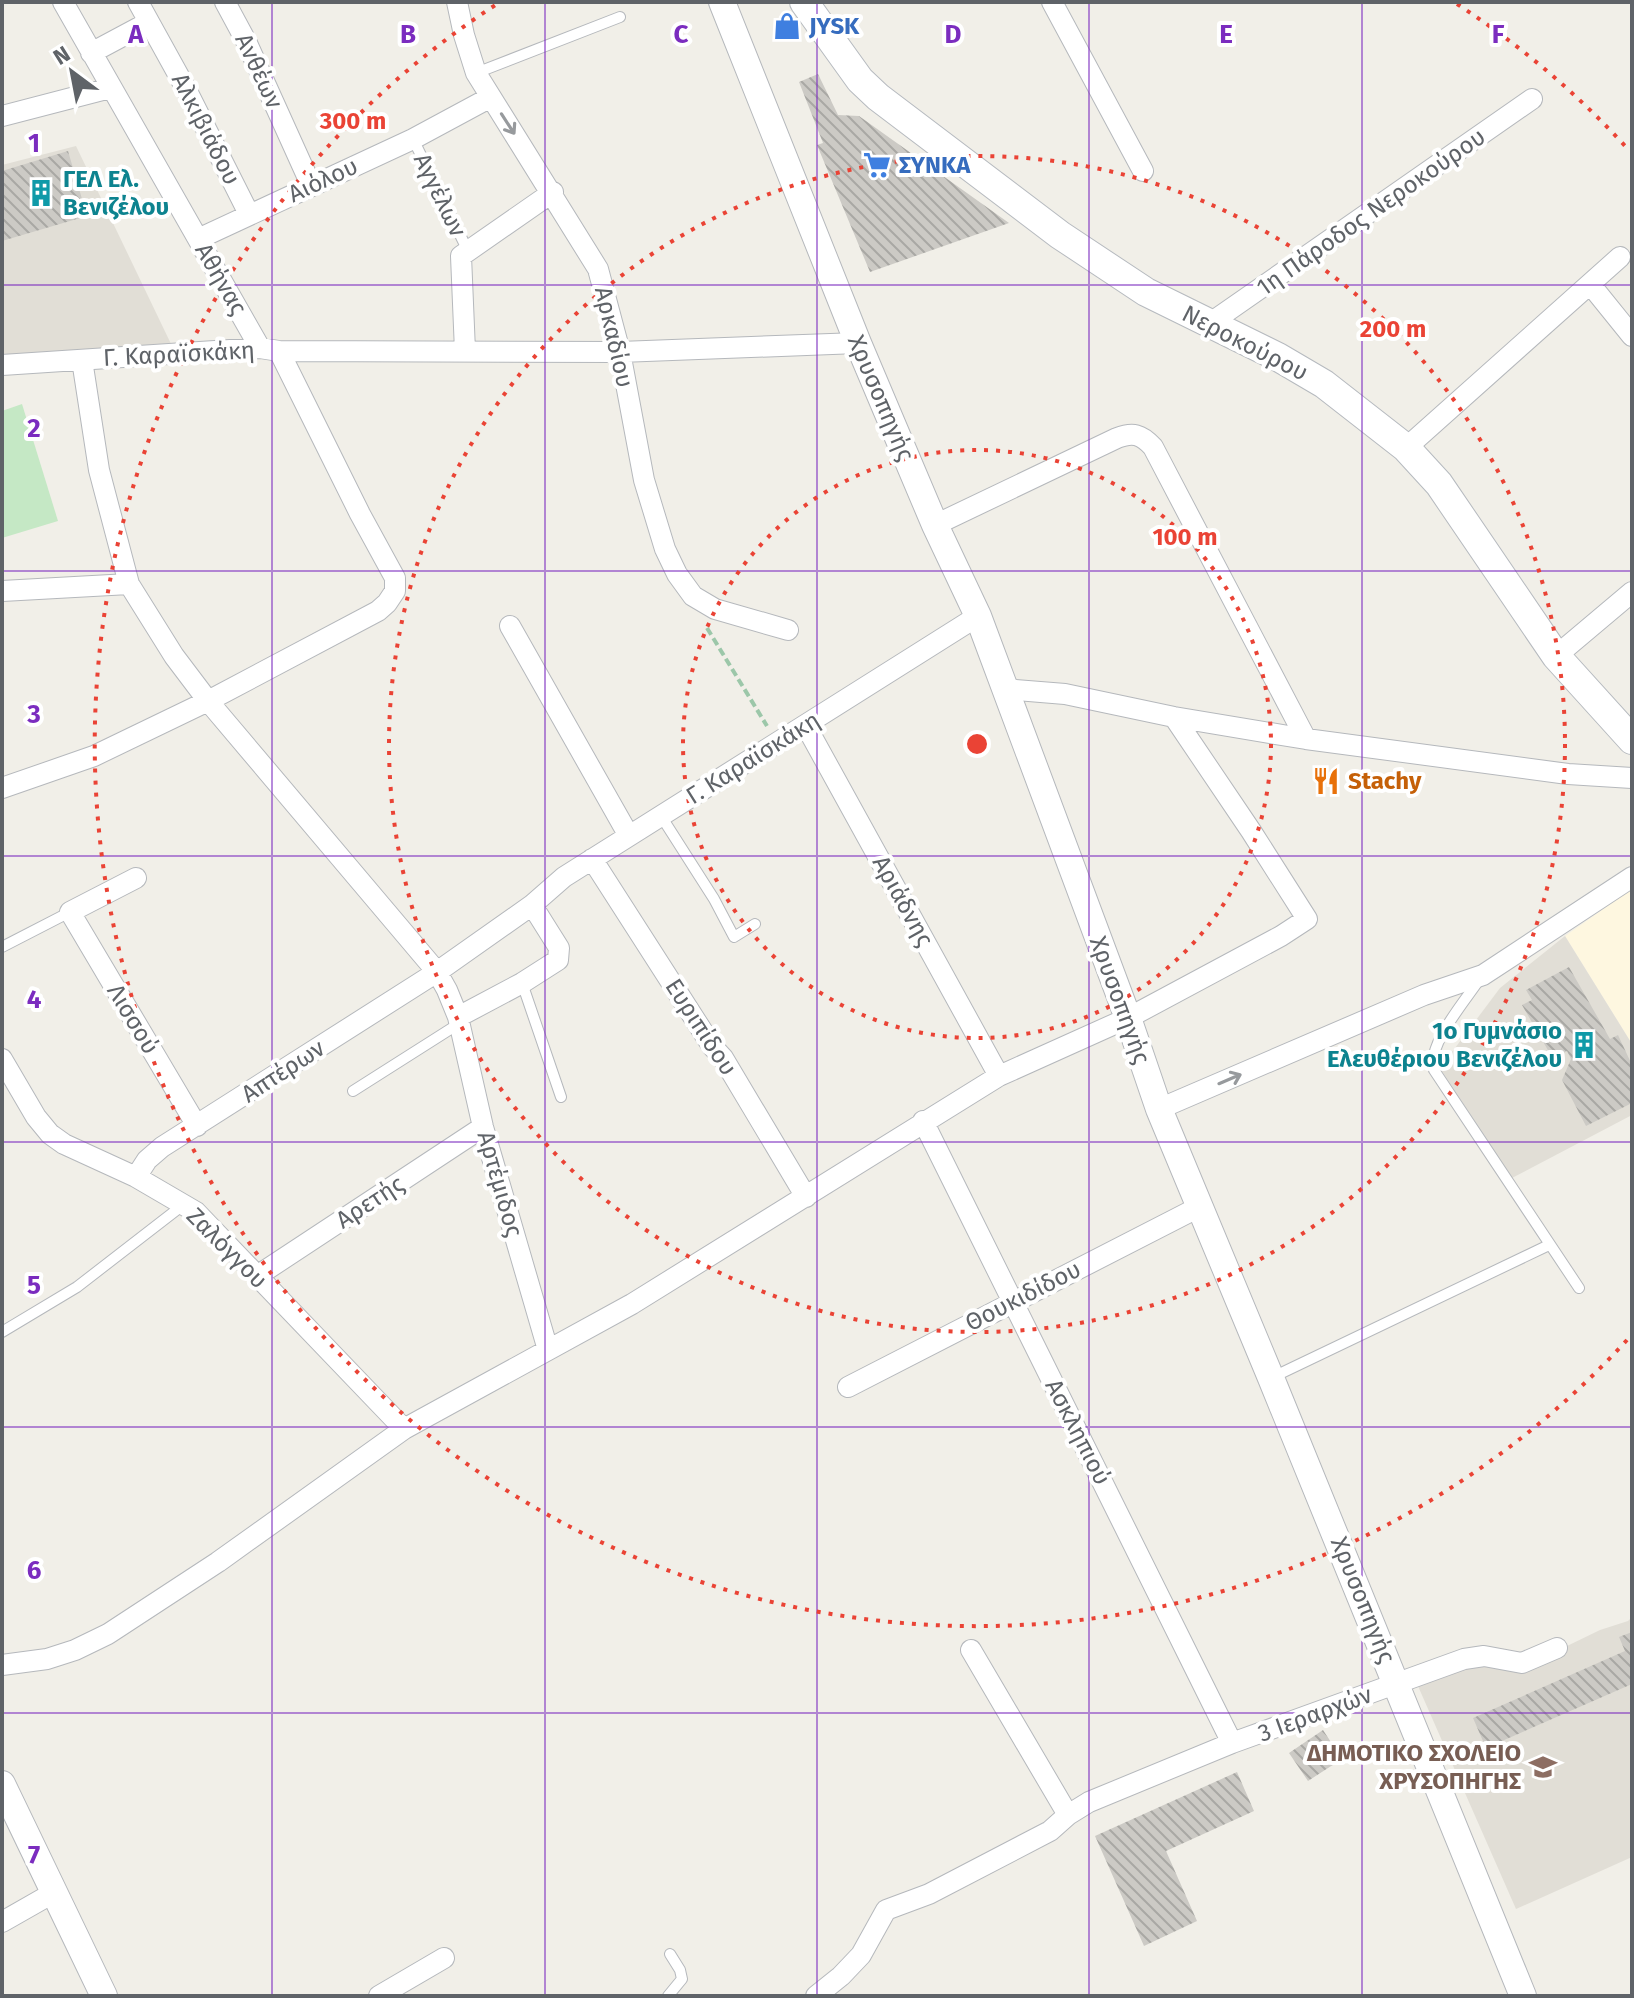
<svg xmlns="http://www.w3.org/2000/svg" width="1634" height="1998" viewBox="0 0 1634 1998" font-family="'Fira Sans',sans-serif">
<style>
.commercial{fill:#fef7e0}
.education{fill:#e1ded6}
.green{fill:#c5e8c5}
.building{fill:url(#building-back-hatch)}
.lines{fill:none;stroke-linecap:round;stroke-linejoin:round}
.service-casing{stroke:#b5b8bc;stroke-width:12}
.minor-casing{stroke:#b5b8bc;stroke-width:22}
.tertiary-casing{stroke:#b5b8bc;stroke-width:28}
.secondary-casing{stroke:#b6babf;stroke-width:30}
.path{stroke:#9cc7a9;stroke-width:4;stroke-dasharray:8 4;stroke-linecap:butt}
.service{stroke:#fff;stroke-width:10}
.minor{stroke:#fff;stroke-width:20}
.tertiary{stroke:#fff;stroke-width:26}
.secondary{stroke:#fff;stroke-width:28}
.oneway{stroke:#979a9d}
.grid{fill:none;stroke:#7b2cbf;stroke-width:2;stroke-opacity:0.55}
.ring{fill:none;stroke:#ea4335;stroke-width:4;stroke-dasharray:4 8}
.labels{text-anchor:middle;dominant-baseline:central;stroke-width:8;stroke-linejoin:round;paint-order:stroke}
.shop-label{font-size:24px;font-weight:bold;fill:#366cbe;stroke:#fff;text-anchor:start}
.street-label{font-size:24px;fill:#5f6368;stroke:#fff}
.culture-label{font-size:24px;font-weight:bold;fill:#0d838f;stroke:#fff;text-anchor:start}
.food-label{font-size:24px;font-weight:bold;fill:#c56008;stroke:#fff;text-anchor:start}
.education-label{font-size:24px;font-weight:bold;fill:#785e54;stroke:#fff;text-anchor:end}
.grid-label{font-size:26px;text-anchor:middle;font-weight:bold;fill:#7b2cbf;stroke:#fff;stroke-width:8;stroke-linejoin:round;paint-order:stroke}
.centre{fill:#ea4335;stroke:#fff;stroke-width:4}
.ring-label{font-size:24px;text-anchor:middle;font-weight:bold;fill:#ea4335;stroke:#fff;stroke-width:8;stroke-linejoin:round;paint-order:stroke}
</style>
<defs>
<pattern id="building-back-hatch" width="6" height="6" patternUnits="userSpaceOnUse" patternTransform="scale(2)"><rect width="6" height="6" fill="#cccac5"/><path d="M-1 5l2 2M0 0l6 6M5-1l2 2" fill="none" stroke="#a9a8a4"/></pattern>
</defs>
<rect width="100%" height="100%" fill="#f1efe8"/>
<!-- commercial -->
<path class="commercial" d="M1632 889V1044L1565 936Z"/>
<!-- education -->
<path class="education" d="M76 146 172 346 2 359V165Z
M1565 936 1632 1044V1115L1512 1178 1440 1068 1500 988Z
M1632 1617V1857L1516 1909 1414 1677 1477 1658 1532 1663 1600 1630 1628 1621Z"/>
<!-- green -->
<path class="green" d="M22 404 58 521 2 538V411Z"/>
<!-- building -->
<path class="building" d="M818 74 838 115 859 116 1009 223 870 272 817 145 823 143 799 82Z
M68 151 87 216 2 241V171Z
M1569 967 1610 1039 1618 1035 1632 1065V1103L1586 1126 1562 1080 1571 1059 1567 1051 1553 1059 1522 1005 1532 1000 1526 990Z
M1632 1632V1684L1486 1748 1473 1718 1625 1651 1619 1637Z
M1323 1730 1342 1759 1308 1781 1289 1753Z
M1237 1772 1254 1811 1166 1851 1197 1921 1144 1946 1095 1836Z"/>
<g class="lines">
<!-- service casing -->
<g class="service-casing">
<path id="service" d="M476 73 620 17
M413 139 468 251
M661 816 714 899 734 937 755 924
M2 947 70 912
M1479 980C1465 1001 1426 1046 1434 1070L1579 1288
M522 983 561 1097
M353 1091 460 1023
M2 1332 77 1287 183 1205
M1273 1377 1549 1245
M668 1996 682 1979 680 1970 670 1954"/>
</g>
<!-- minor casing -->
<g class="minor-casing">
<path id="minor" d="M63 2 260 348
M138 2 185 87 249 214
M225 2 246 41 311 185
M457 2 464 35 476 73 598 269 620 352 644 480 665 549 677 574 693 596 715 609 788 630
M1052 2 1143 171
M91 53 149 22
M2 116 110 88
M198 239 413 139 491 97
M1590 284 1632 336
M1209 324 1532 99
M465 351 461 256 553 192
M82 360 99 470 129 584 174 656 208 701 437 972 447 990 458 1017 522 983 558 960 559 948 532 905 564 877 978 616
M2 365 260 348 279 351 620 352 858 343
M1406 448 1620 257
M935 525 1117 438C1133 432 1141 434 1153 447L1306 739
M2 591 129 584
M510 626 629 836
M1556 656 1632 592
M1004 689 1065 694 1174 717 1306 739 1568 774 1632 778
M806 726 999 1076
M2 788 94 756 208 701 378 611 387 603 395 591V578L360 514 279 351
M592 859 712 1046 723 1058 806 1197
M136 878 70 912 197 1126
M458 1017 483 1127 548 1350
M2 1059 36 1117 50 1134 64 1144 136 1177 196 1212 404 1429
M1159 1109 1424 995 1483 975 1632 877
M923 1121 1232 1743
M136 1177 147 1160 162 1147 437 972 532 905
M257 1276 483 1127
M848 1387 1199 1207
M971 1650 1068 1815
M2 1665 47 1659 75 1650 108 1634 218 1562 404 1429 632 1304 999 1076 1128 1018 1281 936 1307 919 1251 831 1174 717
M2 1922 53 1893
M379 1996 444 1958
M816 1996 841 1976 861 1955 886 1910 929 1894 1050 1831 1068 1815 1089 1802 1232 1743 1464 1659 1484 1656 1522 1663 1557 1648"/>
</g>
<!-- tertiary casing -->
<g class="tertiary-casing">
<path id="tertiary" d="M722 2 858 343 935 525 978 616 1128 1018 1159 1109 1271 1378 1523 1996
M2 1784 104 1996"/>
</g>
<!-- secondary casing -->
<g class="secondary-casing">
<path id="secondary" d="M804 2 860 80 878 97 1060 235 1146 292 1278 357 1324 384 1406 448 1439 484 1556 656 1632 740"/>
</g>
<!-- path -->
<path class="path" d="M707 628 767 726"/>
<!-- service -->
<use href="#service" class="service"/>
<!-- minor -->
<use href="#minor" class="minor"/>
<!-- tertiary -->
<use href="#tertiary" class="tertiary"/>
<!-- secondary -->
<use href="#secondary" class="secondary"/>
</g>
<!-- one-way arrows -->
<defs><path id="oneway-shaft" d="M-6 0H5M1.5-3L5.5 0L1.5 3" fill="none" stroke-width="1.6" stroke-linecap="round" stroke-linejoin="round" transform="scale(2)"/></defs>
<g class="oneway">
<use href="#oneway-shaft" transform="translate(508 124) rotate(57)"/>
<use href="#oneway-shaft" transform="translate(1230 1079) rotate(-23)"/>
</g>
<!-- grid -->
<path class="grid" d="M272 2V1996M545 2V1996M817 2V1996M1089 2V1996M1362 2V1996M2 285H1632M2 571H1632M2 856H1632M2 1142H1632M2 1427H1632M2 1713H1632"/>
<!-- distance rings -->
<g class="ring">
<circle cx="977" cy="744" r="294"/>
<circle cx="977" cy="744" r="588"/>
<path d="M1627 1340A882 882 0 1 1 497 4M1457 4A882 882 0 0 1 1627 148"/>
</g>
<!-- icons -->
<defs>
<g id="shop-bare" transform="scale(2.16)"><path d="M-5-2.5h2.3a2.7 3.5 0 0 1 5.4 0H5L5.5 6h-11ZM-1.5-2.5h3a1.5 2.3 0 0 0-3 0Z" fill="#3f7fe0" stroke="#fff" stroke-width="2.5" paint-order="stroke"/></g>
<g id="supermarket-bare" transform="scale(2.16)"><path d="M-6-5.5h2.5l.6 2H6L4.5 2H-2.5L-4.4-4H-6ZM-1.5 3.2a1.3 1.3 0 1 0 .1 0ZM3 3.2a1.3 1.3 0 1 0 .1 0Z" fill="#3f7fe0" stroke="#fff" stroke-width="2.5" paint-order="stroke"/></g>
<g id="building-bare" transform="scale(2.16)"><path d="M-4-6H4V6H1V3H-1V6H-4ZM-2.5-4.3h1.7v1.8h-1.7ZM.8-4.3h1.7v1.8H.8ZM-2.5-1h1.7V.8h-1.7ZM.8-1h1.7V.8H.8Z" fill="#0f9aa8" stroke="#fff" stroke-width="2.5" paint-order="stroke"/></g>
<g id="restaurant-bare" transform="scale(2.16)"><path d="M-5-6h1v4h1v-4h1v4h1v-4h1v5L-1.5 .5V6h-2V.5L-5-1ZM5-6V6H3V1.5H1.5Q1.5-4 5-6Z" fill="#e8710a" stroke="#fff" stroke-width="2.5" paint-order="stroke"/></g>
<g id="school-bare" transform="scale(2.16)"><path d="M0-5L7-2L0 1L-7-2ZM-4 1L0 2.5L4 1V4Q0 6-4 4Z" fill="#8d6e63" stroke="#fff" stroke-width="2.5" paint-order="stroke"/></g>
</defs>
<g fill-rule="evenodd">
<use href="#shop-bare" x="787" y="26"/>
<use href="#supermarket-bare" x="877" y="165"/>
<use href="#building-bare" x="41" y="193"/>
<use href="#restaurant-bare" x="1326" y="781"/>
<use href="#building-bare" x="1584" y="1045"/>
<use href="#school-bare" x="1543" y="1767"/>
</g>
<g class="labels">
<!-- shop labels -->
<g class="shop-label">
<text x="809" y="26">JYSK</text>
<text x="899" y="165">ΣΥΝΚΑ</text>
</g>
<!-- street labels -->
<g class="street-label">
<text transform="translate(259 71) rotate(65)">Ανθέων</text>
<text transform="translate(206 129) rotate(63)">Αλκιβιάδου</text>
<text transform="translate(323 180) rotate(-25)">Αιόλου</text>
<text transform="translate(440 195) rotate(64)">Αγγέλων</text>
<text transform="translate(1371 212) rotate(-35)">1η Πάροδος Νεροκούρου</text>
<text transform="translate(221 279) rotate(60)">Αθήνας</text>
<text transform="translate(614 337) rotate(77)">Αρκαδίου</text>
<text transform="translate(1245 343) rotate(27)">Νεροκούρου</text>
<text transform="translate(179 354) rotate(-3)">Γ. Καραϊσκάκη</text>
<text transform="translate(881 398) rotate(67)">Χρυσοπηγής</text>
<text transform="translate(753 758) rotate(-32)">Γ. Καραϊσκάκη</text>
<text transform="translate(903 901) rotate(61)">Αριάδνης</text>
<text transform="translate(1120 1000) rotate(70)">Χρυσοπηγής</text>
<text transform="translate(133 1019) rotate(59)">Λισσού</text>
<text transform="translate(701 1027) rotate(57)">Ευριπίδου</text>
<text transform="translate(283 1071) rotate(-33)">Απτέρων</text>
<text transform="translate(500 1184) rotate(74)">Αρτέμιδος</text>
<text transform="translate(370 1202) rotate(-33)">Αρετής</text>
<text transform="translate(227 1248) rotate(45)">Ζαλόγγου</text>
<text transform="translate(1023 1296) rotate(-27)">Θουκιδίδου</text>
<text transform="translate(1078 1432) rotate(63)">Ασκληπιού</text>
<text transform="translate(1363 1600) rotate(68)">Χρυσοπηγής</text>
<text transform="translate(1315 1714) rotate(-20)">3 Ιεραρχών</text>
</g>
<!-- culture labels -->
<g class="culture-label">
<text x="63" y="179">ΓΕΛ Ελ.<tspan x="63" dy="28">Βενιζέλου</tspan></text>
<text x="1562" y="1031" text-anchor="end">1ο Γυμνάσιο<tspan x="1562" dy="28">Ελευθέριου Βενιζέλου</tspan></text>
</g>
<!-- food labels -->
<g class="food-label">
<text x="1348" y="781">Stachy</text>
</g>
<!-- education labels -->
<g class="education-label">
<text x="1521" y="1753">ΔΗΜΟΤΙΚΟ ΣΧΟΛΕΙΟ<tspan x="1521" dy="28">ΧΡΥΣΟΠΗΓΗΣ</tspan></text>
</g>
</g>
<g class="grid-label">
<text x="136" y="43">A</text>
<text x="408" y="43">B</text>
<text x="681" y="43">C</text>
<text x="953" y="43">D</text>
<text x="1226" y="43">E</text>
<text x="1498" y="43">F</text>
<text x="34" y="152">1</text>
<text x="34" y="437">2</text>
<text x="34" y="723">3</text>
<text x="34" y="1008">4</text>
<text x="34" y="1294">5</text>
<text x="34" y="1579">6</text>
<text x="34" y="1864">7</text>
</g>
<circle cx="977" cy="744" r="12" class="centre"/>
<g class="ring-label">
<text x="353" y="129">300 m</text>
<text x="1393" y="337">200 m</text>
<text x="1185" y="545">100 m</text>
</g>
<!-- border -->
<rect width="1634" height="1998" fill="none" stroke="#5f6368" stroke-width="8"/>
<!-- north arrow -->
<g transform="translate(72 72) rotate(328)" stroke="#ffffff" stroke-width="6" paint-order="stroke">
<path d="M0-6L14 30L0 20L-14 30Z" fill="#5f6368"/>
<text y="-12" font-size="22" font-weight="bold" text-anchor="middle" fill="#5f6368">N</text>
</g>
</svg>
